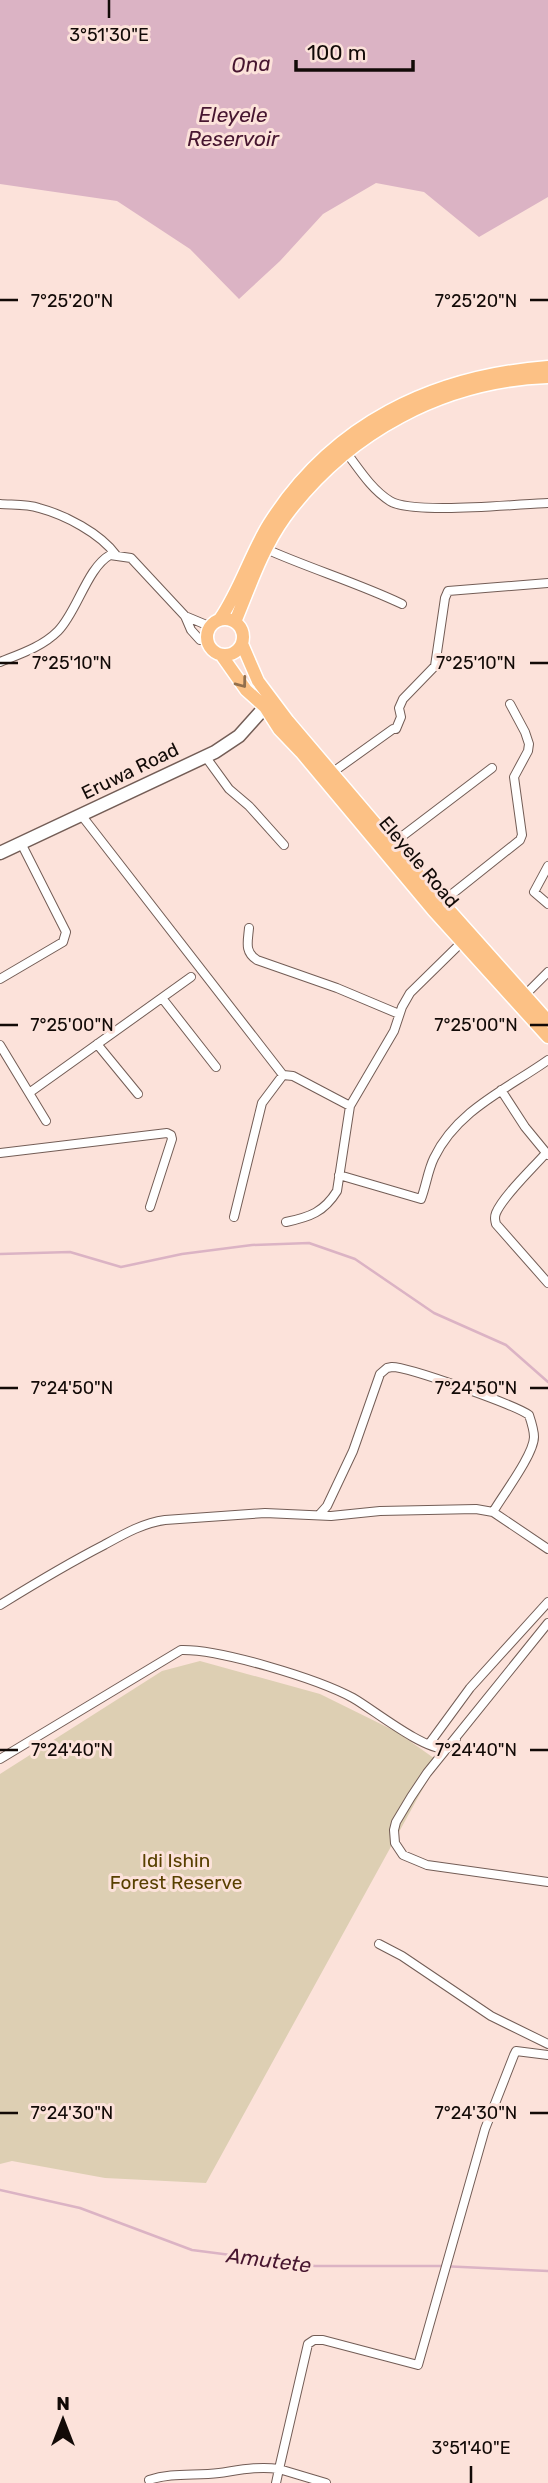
<svg xmlns="http://www.w3.org/2000/svg" width="548" height="2483" viewBox="0 0 548 2483" font-family="Rubik,sans-serif">
<style>
.green{fill:#ddcfb3}
.water{fill:#dbb3c4}
.lines{fill:none;stroke-linecap:round;stroke-linejoin:round}
.stream{stroke:#dbb3c4;stroke-width:2.5}
.minor-casing{stroke:#735d56;stroke-width:10}
.secondary-casing{stroke:#735d56;stroke-width:15}
.primary-casing{stroke:#fff;stroke-width:15}
.minor{stroke:#fff;stroke-width:8}
.secondary{stroke:#fff;stroke-width:12}
.primary{stroke:#fcc185;stroke-width:12}
.oneway{stroke:#936f4c}
.ticks{fill:none;stroke:#120a07;stroke-width:2.5}
.labels{text-anchor:middle;dominant-baseline:central;stroke-width:6;stroke-linejoin:round;paint-order:stroke}
.street-label{font-size:19px;fill:#120a07;stroke:#fce2da}
.park-label{font-size:19px;fill:#584000;stroke:#fce2da}
.water-label{font-size:21px;font-style:italic;fill:#471630;stroke:#fce2da}
.ticks-label{font-size:18px;text-anchor:middle;fill:#120a07;stroke:#fce2da;stroke-width:6;stroke-linejoin:round;paint-order:stroke}
</style>
<rect width="100%" height="100%" fill="#fce2da"/>
<!-- green -->
<path class="green" d="M200 1661 320 1694 397 1732 438 1761 206 2183 105 2178 12 2161 0 2164V1774L162 1671Z"/>
<!-- water -->
<path class="water" d="M0 0H548V197L479 237 424 192 376 183 323 214 280 261 239 299 190 249 117 201 0 184Z"/>
<g class="lines">
<!-- stream -->
<path class="stream" d="M0 1254 70 1252 121 1267 182 1254 252 1245 309 1243 355 1259 434 1313 506 1345 548 1382
M0 2190 80 2208 192 2250 315 2266H441L548 2271"/>
<!-- minor casing -->
<g class="minor-casing">
<path id="minor" d="M346 452C359 469 371 489 390 501 412 515 517 504 548 503
M0 504C13 505 27 504 39 508 65 515 100 533 116 555
M266 549C311 569 358 583 402 604
M185 616 209 626 215 621
M0 662C20 654 42 647 58 631 77 612 87 568 110 555L131 558 185 616 191 630 200 640 206 638
M205 756 229 789 249 806 284 845
M333 772 393 729H396L401 717 399 708 403 699 435 666 445 598 448 591 548 583
M82 816 283 1075 293 1076 350 1106
M392 844 492 768
M548 866 534 892 548 904
M442 902 520 840 522 835 514 777 528 751 529 744 525 732 510 704
M249 928C248 941 244 952 257 960L337 988 399 1014
M0 979 63 942 66 932 21 843
M525 995 548 972
M162 998 216 1067
M97 1044 138 1094
M0 1045 46 1121
M501 1090 525 1127 548 1155
M29 1093 191 977
M0 1153 167 1133 171 1135 172 1139 150 1207
M546 1153C533 1168 503 1196 496 1213 494 1218 495 1219 496 1224L548 1283
M339 1175 421 1199C426 1186 428 1170 434 1158 457 1110 507 1089 548 1060
M234 1217 262 1103 283 1075
M286 1222C310 1217 324 1212 337 1191L350 1106 394 1031 402 1007 410 993 462 942
M319 1515 327 1506 353 1451 380 1374 387 1368 392 1367C409 1367 515 1405 529 1415 531 1421 534 1430 534 1437 534 1454 503 1495 493 1512
M0 1605C34 1584 69 1563 104 1545 124 1534 143 1523 165 1520L265 1513 331 1516 380 1511 476 1509 493 1512 548 1549
M548 1623 427 1773 411 1797 396 1822 394 1830 395 1843 403 1855 427 1865 548 1882
M429 1744 470 1688 548 1602
M0 1759 181 1650C220 1649 318 1679 353 1698 374 1710 423 1750 447 1749L456 1739
M379 1944 402 1956 491 2016 548 2044
M149 2480C172 2472 195 2476 219 2473 240 2470 258 2466 279 2469L276 2483
M326 2483 279 2469 308 2344 314 2340H323L418 2365 485 2129 514 2055 516 2051 548 2055"/>
</g>
<!-- secondary casing -->
<g class="secondary-casing">
<path id="secondary" d="M0 853 215 752 239 736 265 707"/>
</g>
<!-- primary casing -->
<g class="primary-casing">
<path id="primary" d="M207 637a18 18 0 1 1 36 0a18 18 0 1 1-36 0Z
M220 619C240 590 250 555 269 524 332 424 432 376 548 367
M235 622C250 586 262 549 285 517 348 432 443 381 548 377
M242 644 258 681 288 721 442 902 548 1021
M222 656 246 690 265 707 279 729 301 752 433 910 548 1037"/>
</g>
<!-- minor -->
<use href="#minor" class="minor"/>
<!-- secondary -->
<use href="#secondary" class="secondary"/>
<!-- primary -->
<use href="#primary" class="primary"/>
</g>
<!-- one-way arrows -->
<defs><path id="oneway-chevron" d="M-2-3.5L2.5 0L-2 3.5" fill="none" stroke-width="1.6" stroke-linecap="round" stroke-linejoin="round" transform="scale(1.75)"/></defs>
<use class="oneway" href="#oneway-chevron" transform="translate(242 683) rotate(53)"/>
<!-- ticks -->
<path class="ticks" d="M109 0V18M0 300H18M530 300H548M0 663H18M530 663H548M0 1025H18M530 1025H548M0 1388H18M530 1388H548M0 1750H18M530 1750H548M0 2113H18M530 2113H548M471 2466V2483"/>
<g class="labels">
<!-- street labels -->
<g class="street-label">
<text transform="translate(130 771) rotate(-26)">Eruwa Road</text>
<text transform="translate(419 862) rotate(50)">Eleyele Road</text>
</g>
<!-- park labels -->
<g class="park-label">
<text x="176" y="1860">Idi Ishin<tspan x="176" dy="22">Forest Reserve</tspan></text>
</g>
<!-- water labels -->
<g class="water-label">
<text transform="translate(251 64) rotate(-3)">Ona</text>
<text x="233" y="114">Eleyele<tspan x="233" dy="24">Reservoir</tspan></text>
<text transform="translate(269 2260) rotate(7)">Amutete</text>
</g>
</g>
<g class="ticks-label">
<text x="109" y="41">3°51'30"E</text>
<text x="72" y="307">7°25'20"N</text>
<text x="476" y="307">7°25'20"N</text>
<text x="72" y="669">7°25'10"N</text>
<text x="476" y="669">7°25'10"N</text>
<text x="72" y="1031">7°25'00"N</text>
<text x="476" y="1031">7°25'00"N</text>
<text x="72" y="1394">7°24'50"N</text>
<text x="476" y="1394">7°24'50"N</text>
<text x="72" y="1756">7°24'40"N</text>
<text x="476" y="1756">7°24'40"N</text>
<text x="72" y="2119">7°24'30"N</text>
<text x="476" y="2119">7°24'30"N</text>
<text x="471" y="2454">3°51'40"E</text>
</g>
<!-- north arrow -->
<g transform="translate(63 2420)" stroke="#fce2da" stroke-width="5" paint-order="stroke">
<path d="M0-5L12 26L0 18L-12 26Z" fill="#120a07"/>
<text y="-10" font-size="19" font-weight="bold" text-anchor="middle" fill="#120a07">N</text>
</g>
<!-- scale -->
<path d="M296 60v10h117v-10" fill="none" stroke="#120a07" stroke-width="3.5"/>
<text x="307" y="60" font-size="21" fill="#120a07" stroke="#fce2da" stroke-width="5" paint-order="stroke">100 m</text>
</svg>
